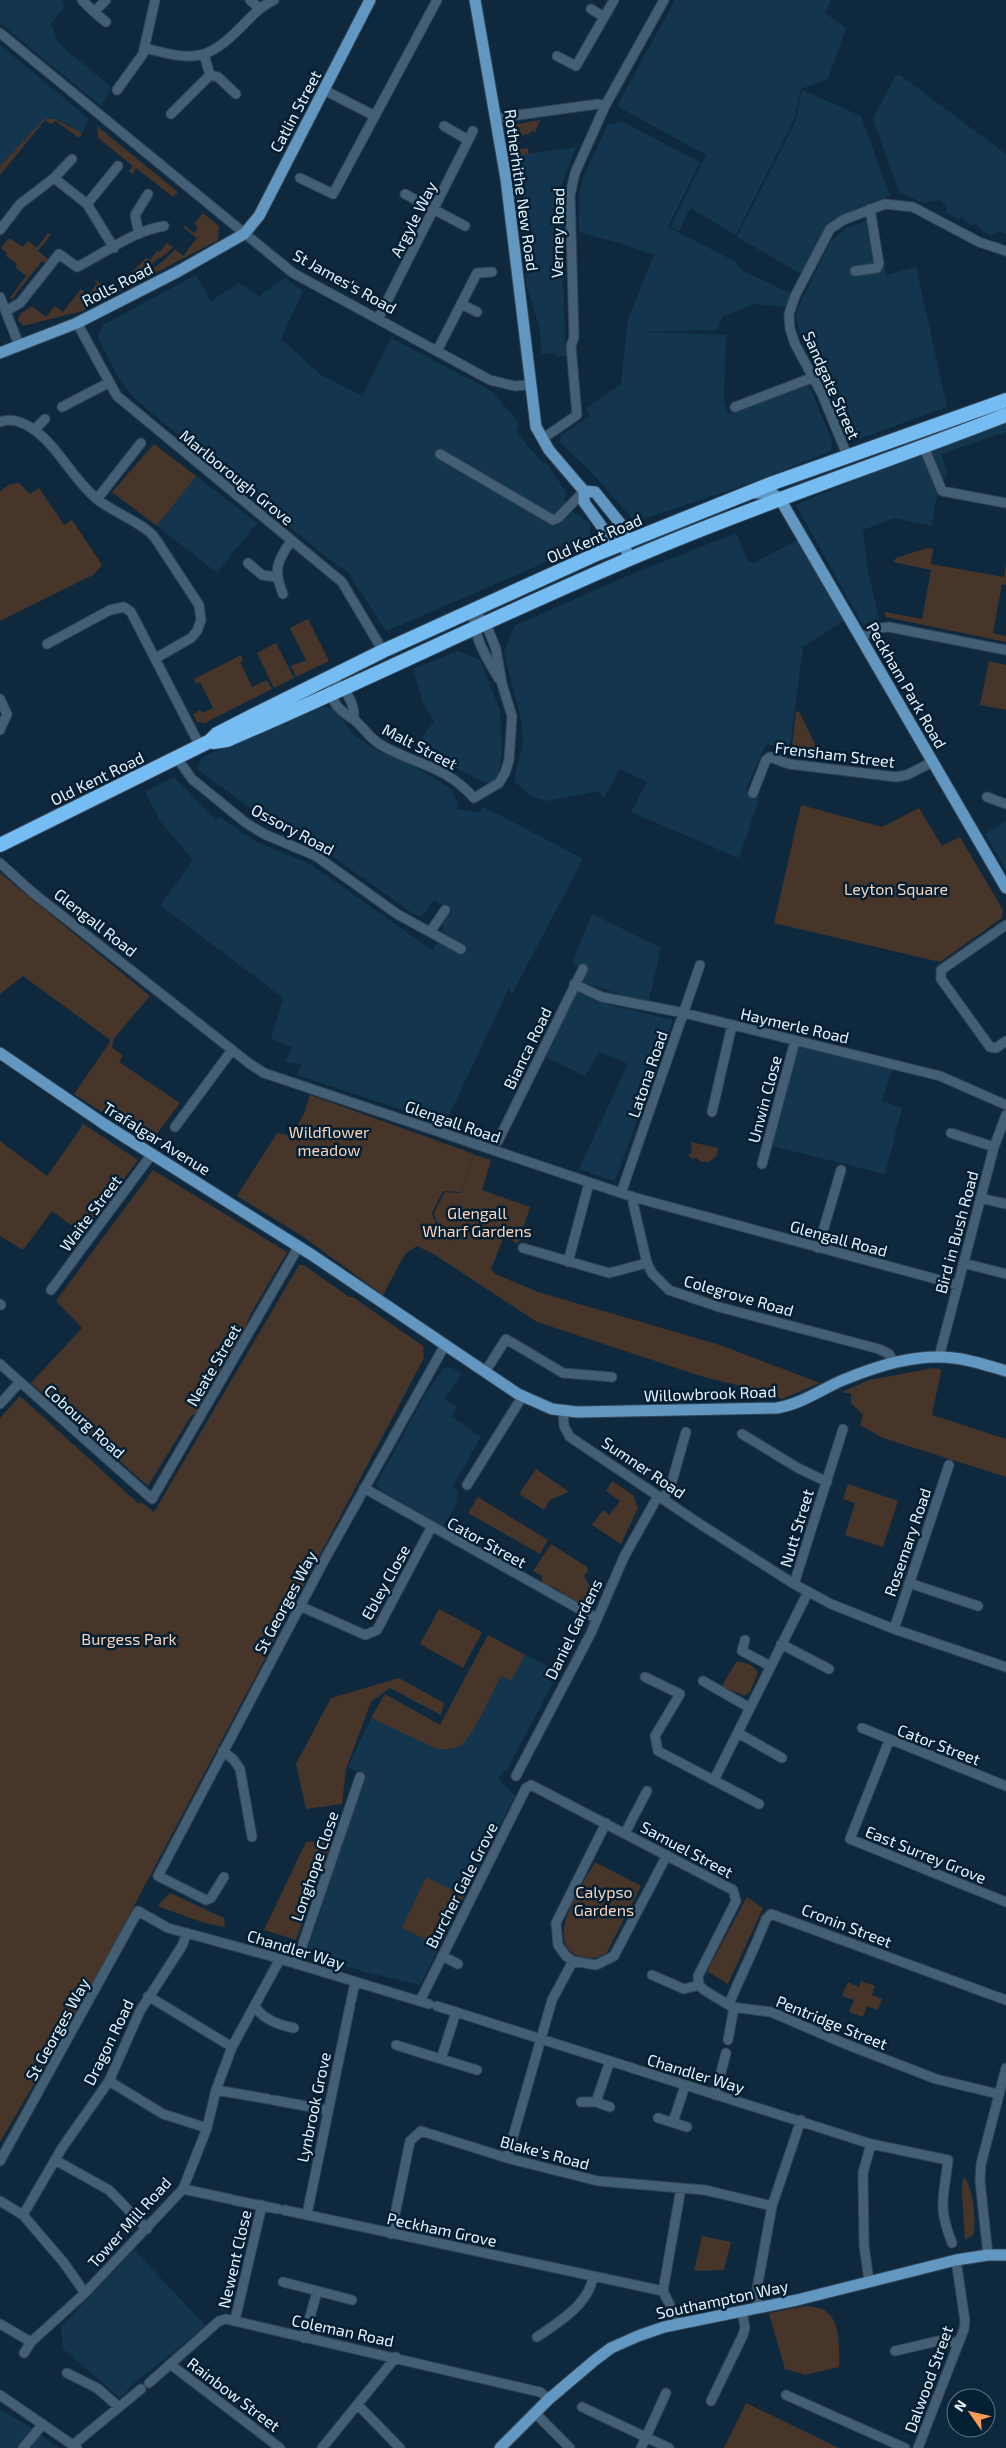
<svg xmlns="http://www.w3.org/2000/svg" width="1006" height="2448" viewBox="0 0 1006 2448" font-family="'Exo 2',sans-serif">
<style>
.built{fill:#13364e}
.green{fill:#473529}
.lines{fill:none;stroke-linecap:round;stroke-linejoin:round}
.minor-casing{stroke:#334353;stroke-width:11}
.major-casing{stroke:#334353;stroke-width:13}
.highway-casing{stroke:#334353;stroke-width:16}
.minor{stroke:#435f75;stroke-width:9}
.major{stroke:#6197c1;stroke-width:11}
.highway{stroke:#75bcf3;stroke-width:14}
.labels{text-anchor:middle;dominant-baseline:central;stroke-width:5;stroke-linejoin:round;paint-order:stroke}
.street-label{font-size:16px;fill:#e6f3fe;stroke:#041f32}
.park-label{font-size:16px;fill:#fcd4bb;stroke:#041f32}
</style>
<rect width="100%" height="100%" fill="#0e293d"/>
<!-- built -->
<path class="built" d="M0 0H62L65 6 51 23 59 44 111 87 101 106 0 23Z
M675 0H831L825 13 846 28 828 79 801 89 794 120 736 235 690 208 679 231 671 226 706 155 617 106Z
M0 45 89 119 82 133 57 119H44L0 166Z
M900 75 1006 154V234L999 231 991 235 980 230 981 228 974 223 972 226 961 217 959 219 945 212 948 208 939 200 923 203 899 192 873 119 895 76Z
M802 90 861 116 890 196 834 219 801 274 737 237 796 120Z
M623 122 700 162 668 227 734 261 743 271 790 293 786 307 754 304 722 317 718 330 639 332 726 335 724 401 728 414 808 383 832 441 831 451 757 481 640 520 632 518 593 474 560 442 561 435 590 416 585 409 621 384 628 319 654 255 619 243 579 232V195L583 177 608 124Z
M576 147 561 187V228L566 356 556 357 555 353 541 354 540 329 526 283 528 251 518 213 512 156Z
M874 218 886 275 916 267 947 407 853 441 849 439 834 400 804 333 800 334 796 315 802 299 830 242 846 228Z
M196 275 211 301 239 283 259 296 285 278 303 291 281 339 321 375 362 396 391 338 490 390 519 422 516 432 541 461 548 465 566 492 565 501 573 512 590 523V545H581L547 558 544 563 386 631 346 570 338 566 278 518 214 462 167 426 132 396 116 374 98 338 103 325Z
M1006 421V432L941 454 947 472 936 499 932 526 894 518 863 530 868 572 879 618 863 625 796 505 923 451Z
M196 476 257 523 217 573 157 526Z
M736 533 748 562 753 563 796 541 803 543 843 621 803 647 789 753 768 744 764 748 746 790 760 796 739 858 631 812 647 782 620 769 604 798 598 791 548 801 532 797 514 781 523 743 521 720 504 652 514 626 627 576Z
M458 651 480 660 500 710 502 751 499 773 493 782 487 784 416 747 434 721 423 704 413 669Z
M326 707 335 710 354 735 377 751 408 761 451 789 458 804 457 809 478 812 484 807 583 859 512 994 509 988 445 1124 297 1075 302 1064 285 1062 292 1047 271 1039 283 998 160 905 193 860 160 821 145 792 174 777 217 821 220 817 255 841 310 864 432 950 439 942 462 954 466 946 443 932 442 922 450 910 434 900 422 917 415 915 321 848 261 816 197 769 201 759 205 756 315 708Z
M1006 821V870L985 834Z
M592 914 661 948 649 1000 643 1002 585 983 583 977 587 971 572 963Z
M581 990 609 1005 673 1020 615 1181 579 1169 628 1064 599 1052 585 1076 546 1057 577 991Z
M794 1042 893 1066 882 1101 902 1108 885 1174 768 1145Z
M451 1367 462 1374 444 1399 457 1407 451 1416 481 1437 452 1487 459 1492 455 1498 458 1501 443 1527 380 1490 376 1485 427 1391 444 1368Z
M488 1635 559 1672 507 1769 498 1778 515 1796 420 1985 365 1972 306 1954 365 1775 348 1767 371 1718 385 1694 440 1725Z
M134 2250 206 2326 134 2383 120 2398 63 2349 61 2327Z
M0 2409 25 2424 59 2448H0Z"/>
<!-- green -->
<path class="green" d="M44 119H55L82 133 79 138 56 121 51 124 45 120 0 175V166Z
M540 120 535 132 532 131 529 134 517 136 519 149 528 148 529 154 512 156 507 126Z
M97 126 178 192 173 197 136 168 132 174 129 171 133 166 98 138Z
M203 213 219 226 218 240 136 283 133 281C146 275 166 260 175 249L183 256 197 238 183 227 184 225 194 233 198 227 194 224Z
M48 233 51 234 38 251 48 259 51 255 53 257 48 265 42 261 12 299 10 298 26 276 15 267 17 264 6 256 7 253 1 248 9 238 23 247 28 241 37 248Z
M167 243 173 247C166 255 160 257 153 263 146 269 142 274 133 279L129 275 146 258 150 260 157 251 160 252Z
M92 277 112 293 115 288 119 290 128 278 125 283 129 287 82 311 23 326 18 320 20 314 32 306 46 317 55 306 63 312 81 289 88 295 97 283Z
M154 444 196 476 157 526 112 492Z
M19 483 30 494 39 488 64 525 72 520 102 565 93 575 0 621V491L10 484Z
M927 548 933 549 931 564 1004 577 1006 565V585L1002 584 993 633 1006 636V642L886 617 884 612 922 619 931 570 893 562 896 558Z
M308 619 329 661 296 677 291 666 306 660 290 628Z
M276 643 294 678 274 688 257 653Z
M241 655 243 660 240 662 252 687 267 680 272 689 205 723 197 722 193 714 200 710 202 713 213 708 200 682 196 684 194 679Z
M989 661 1006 665V710L980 705Z
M799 711 823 761 791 754 796 712Z
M801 805 882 827 919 808 942 846 960 837 1003 910 1002 918 940 962 774 923Z
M0 873 150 996 115 1037 112 1047 123 1056 119 1062 180 1103 150 1143 74 1094 110 1042 109 1039 23 976 0 994Z
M310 1095 474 1154 461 1192 443 1191 432 1213 439 1232 455 1244 440 1231 434 1213 445 1192 461 1193 474 1155 491 1160 482 1190 530 1207 518 1244 504 1236 491 1269 495 1274 538 1292 720 1345 820 1383 782 1399 742 1386 707 1378 537 1322 435 1255 417 1246 405 1254 383 1295 305 1238 237 1196 277 1133 292 1136 304 1113Z
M82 1123 138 1160 83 1234 52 1211 23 1250 0 1236V1141L47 1176 81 1128Z
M691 1142 718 1148 717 1155 709 1162H702L696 1158 692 1159 688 1155 692 1153Z
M153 1170 287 1252 249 1317 244 1331 195 1414 191 1416 148 1486 31 1383 82 1328 56 1301Z
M299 1265H304L349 1297H353L423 1346 424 1358 89 1991 0 2142V1418L20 1396 139 1504 141 1502 154 1512Z
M933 1368 940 1369 941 1372 932 1415 1006 1439V1477L883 1438 860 1425 863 1415 851 1403V1394L842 1392 869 1380Z
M536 1469 569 1492 550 1500 544 1510 519 1494Z
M612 1481 633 1495 638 1508 621 1544 592 1525 603 1510 609 1515 620 1501 606 1491Z
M848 1484 898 1501 883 1547 845 1535 855 1503 843 1499Z
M478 1497 548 1540 540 1554 468 1513Z
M551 1544 587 1567 588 1571 584 1576 590 1587 599 1593C597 1597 596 1604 591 1606 577 1611 563 1590 553 1587 548 1586 546 1586 542 1583V1576L533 1571Z
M439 1609 482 1632 463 1668 420 1644Z
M488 1635 525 1655 511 1681 501 1676C493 1691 473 1737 461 1745 454 1750 445 1749 437 1749L371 1718 385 1694 440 1725Z
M736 1662C744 1661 755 1666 758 1673L750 1692 744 1696 722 1686Z
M399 1678 444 1703 441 1715 390 1688 371 1702 346 1769 342 1804 306 1809 296 1764 331 1698Z
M332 1840 296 1940 264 1930 306 1842Z
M595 1862 641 1886 607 1952C601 1958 591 1959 582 1957 539 1945 584 1883 595 1862Z
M426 1877 464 1896 439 1946 402 1928Z
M170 1893 224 1918 225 1927 205 1923 162 1908 158 1905Z
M747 1897 763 1908 728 1984 707 1971Z
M861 1981 875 1986 872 1995 882 1999 878 2010 867 2006 863 2017 849 2012 854 2000 842 1996 848 1982 859 1987Z
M963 2177C973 2183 977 2224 973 2235L965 2240 962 2193Z
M702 2236 731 2242 724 2270 694 2271Z
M806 2306C811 2307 818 2307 822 2309 842 2318 839 2349 839 2367L805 2375 785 2369 769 2313Z
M746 2403 839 2448H724Z"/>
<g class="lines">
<!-- minor casing -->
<g class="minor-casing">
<path id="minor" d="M82 0 94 12 106 0
M250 0 260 9
M591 9 604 17
M94 12 106 22
M0 33 293 273 490 380 515 386 529 385
M145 48C194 61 207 62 243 25 253 15 261 6 274 0
M204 55 210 75 218 77 236 94
M557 56 576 66 614 0
M117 90 143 54 155 0
M324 90 375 116
M171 114 210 75
M496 118 598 104 605 106
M444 126 468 140
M54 178 87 204 114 248
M300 178 333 194 437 0
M405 194 465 226
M87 204 118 166
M0 230 20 204 54 178 72 159
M139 234 135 215 148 194
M855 271 877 268 879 264 870 209
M0 297 19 345
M461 304 477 312
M6 311 20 303 59 254 77 267C105 253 133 231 164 226
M378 319 473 131
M77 323 117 396 342 582 383 651
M437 351 477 273 492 272
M62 407 108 383
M735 407 814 377
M0 422C11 418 23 422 33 429 59 447 72 479 98 500 113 512 145 524 155 538L199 605 201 620 197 631 191 638 156 658
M34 430 45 419
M542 439 577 415 571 346 574 337 570 195 575 173 605 106 664 0
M923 445 942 491 1006 503
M440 454 553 520 558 518 584 491
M847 455 822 394 795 344 790 329 789 314 795 296 830 229 843 220 885 204 913 207 979 242 1006 251
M97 499 141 443
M248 563 262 575 276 577
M283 594C273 570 277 561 291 541
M473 610C474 638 485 656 499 679
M861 637 880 628 889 627 1006 650
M47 644 110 610 124 607 131 612 200 746
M330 677C344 688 355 700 354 719
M331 690C331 704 343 713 353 719 362 725 369 738 381 745 416 765 445 765 474 798L499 783 505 773 509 760 512 716 502 684 496 649 486 624 473 610
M0 699 7 714 0 730
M177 758 192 779 246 823 264 834 316 856 397 914 461 949
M753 793 766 760 770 757 789 764 896 777 907 775 932 762
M987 797 1006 804
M0 863 32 892 250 1064 264 1073 633 1197 958 1285
M1006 925 941 970V979L990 1047 996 1048 1006 1041
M430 932 445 910
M574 984 602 997 684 1013 940 1076 1006 1105
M712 1112 732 1025
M175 1127 232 1050
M951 1133 994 1147
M498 1141 583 969
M762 1164 795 1041
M621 1193 700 965
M633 1197V1203L647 1263 652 1273 669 1290 719 1307 879 1349 889 1354 894 1363
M980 1198 1006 1204
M523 1248 609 1273 647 1263
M818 1248 841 1170
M568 1262 589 1183
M963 1263 1006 1274
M51 1290 152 1154
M0 1304 1 1305
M939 1357 994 1147 1006 1115
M0 1364 152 1499 299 1246
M485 1372 506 1339 563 1373 612 1377
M0 1404 20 1382
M563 1411 564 1426 570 1437 700 1524 794 1584 831 1604 894 1629 1006 1667
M742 1434 798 1468 827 1482
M467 1485 522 1397
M364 1488 597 1619
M663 1499 671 1485 686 1432
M909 1583 978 1606
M794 1584 843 1429
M300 1606 365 1635 377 1630 431 1528
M894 1629 949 1465
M745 1640 742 1651 770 1666
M781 1644 829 1669
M645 1677 680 1694 655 1736 658 1751 759 1804
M703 1681 750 1708
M862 1728 1006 1786
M738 1733 782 1758
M889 1741 850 1839 1006 1902
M223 1751 234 1760 240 1769 252 1837
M516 1776 591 1633 624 1557 658 1496
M714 1780 808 1592
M606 1823 556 1923 558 1945 566 1956 573 1961 596 1965 614 1956 667 1855
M625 1833 647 1791
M224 1877 211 1898 206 1900 158 1876 325 1559 445 1345
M442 1956 458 1964
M296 1964 360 1777
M652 1975 684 1989 699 1985
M148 1996 232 2047
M351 2001 355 1983
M420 2001 526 1788 531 1785 733 1890 736 1901 698 1976 699 1985 704 1990 732 2007 771 2012 843 2043 936 2079 998 2094
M729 2004C741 1975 755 1948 766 1919L771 1914 1006 2000
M255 2006C263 2020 279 2025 294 2028
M437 2006 871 2144 948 2160C944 2198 937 2205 952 2243
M456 2012 441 2059 477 2070
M728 2040 734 2007
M396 2045 441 2059
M109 2081 163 2114 207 2128
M216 2090 268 2099
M715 2095 726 2053
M273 2100 328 2110
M581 2102H596L610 2107
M596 2102 610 2061
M658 2118 687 2127
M673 2122 685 2086
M507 2158 552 2000 573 1961
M55 2160 109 2190 147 2229
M0 2161 138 1911 168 1928 267 1955 429 2004
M183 2189 230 2199
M233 2200 278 2209
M0 2201 23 2215 64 2263 85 2293
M284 2210 663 2291 679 2324
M307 2214 350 2006
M23 2215 62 2148 109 2081 140 2011 182 1946 187 1933
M391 2234 410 2141 421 2131 507 2158 598 2181 705 2190 772 2206
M988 2255 980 2181 981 2164 1006 2068
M869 2281 864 2245 863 2173 871 2144
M283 2282 352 2300
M663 2291 681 2188
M759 2307 756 2294 772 2206 801 2120
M235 2320 262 2205
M0 2324 31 2342
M537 2337C558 2323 589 2304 593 2277
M304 2338 317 2292
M895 2351 942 2340 959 2343
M24 2353 31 2342 85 2293 183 2189 207 2128 216 2090 232 2047 280 1959
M170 2364 280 2448
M67 2373 97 2388 119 2407
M149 2383 219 2321 226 2319 540 2392 549 2399
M0 2395 77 2448
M786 2395 905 2448
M711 2401 743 2335 745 2328 742 2311
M358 2405 400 2448
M582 2407 669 2448
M535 2413 570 2448
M73 2445 141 2389
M23 2448 43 2424
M322 2448 396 2357
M641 2448 666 2393
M918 2448 964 2329 965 2321 956 2260"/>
</g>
<!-- major casing -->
<g class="major-casing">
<path id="major" d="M475 0 506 179 536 427 549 450 584 491V502L610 538 623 543
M0 353 77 323 177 272 244 234 259 216 370 0
M584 491 595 492 624 528 623 543 630 559
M753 493H772L780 499C855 629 930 759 1006 888
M0 1053 104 1124 312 1255 518 1394 552 1409 577 1412 777 1408C801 1404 820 1390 843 1380 877 1366 917 1353 954 1358 972 1360 989 1366 1006 1371
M500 2448 549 2399 595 2360 611 2348 638 2336 664 2327 797 2300 956 2260 988 2255H1006"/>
</g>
<!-- highway casing -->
<g class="highway-casing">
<path id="highway" d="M213 742 227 740C370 679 509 609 653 549 769 500 889 461 1006 415
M0 845 210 741 217 734 254 715 383 651 599 553 773 483 1006 400"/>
</g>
<!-- minor -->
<use href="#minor" class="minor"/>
<!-- major -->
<use href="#major" class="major"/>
<!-- highway -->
<use href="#highway" class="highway"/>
</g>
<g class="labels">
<!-- street labels -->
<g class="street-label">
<text transform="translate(295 111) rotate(-62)">Catlin Street</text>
<text transform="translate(522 190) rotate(82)">Rotherhithe New Road</text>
<text transform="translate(413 219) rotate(-63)">Argyle Way</text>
<text transform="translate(557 233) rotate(-89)">Verney Road</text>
<text transform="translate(345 281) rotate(29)">St James's Road</text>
<text transform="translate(117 284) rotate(-27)">Rolls Road</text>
<text transform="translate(832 385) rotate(66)">Sandgate Street</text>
<text transform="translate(237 477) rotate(39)">Marlborough Grove</text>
<text transform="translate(594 538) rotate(-23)">Old Kent Road</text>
<text transform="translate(907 685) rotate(60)">Peckham Park Road</text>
<text transform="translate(420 746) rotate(27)">Malt Street</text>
<text transform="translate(835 754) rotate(7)">Frensham Street</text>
<text transform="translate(97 778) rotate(-26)">Old Kent Road</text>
<text transform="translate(293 829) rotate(28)">Ossory Road</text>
<text transform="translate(96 922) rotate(38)">Glengall Road</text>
<text transform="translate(795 1025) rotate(13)">Haymerle Road</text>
<text transform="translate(527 1048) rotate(-64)">Bianca Road</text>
<text transform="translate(647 1074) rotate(-71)">Latona Road</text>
<text transform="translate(764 1099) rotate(-75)">Unwin Close</text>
<text transform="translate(453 1121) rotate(19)">Glengall Road</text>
<text transform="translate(157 1138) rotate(32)">Trafalgar Avenue</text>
<text transform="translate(90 1213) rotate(-53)">Waite Street</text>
<text transform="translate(956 1232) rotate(-75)">Bird in Bush Road</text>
<text transform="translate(839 1238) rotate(15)">Glengall Road</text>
<text transform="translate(739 1295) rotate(16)">Colegrove Road</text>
<text transform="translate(213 1365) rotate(-60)">Neate Street</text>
<text transform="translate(710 1393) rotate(-2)">Willowbrook Road</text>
<text transform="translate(85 1421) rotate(42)">Cobourg Road</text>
<text transform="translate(644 1467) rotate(34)">Sumner Road</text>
<text transform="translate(796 1528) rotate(-73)">Nutt Street</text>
<text transform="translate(487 1542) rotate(29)">Cator Street</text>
<text transform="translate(907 1542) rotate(-71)">Rosemary Road</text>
<text transform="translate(385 1582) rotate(-61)">Ebley Close</text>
<text transform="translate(285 1602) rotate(-62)">St Georges Way</text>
<text transform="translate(573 1629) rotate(-64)">Daniel Gardens</text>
<text transform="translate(939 1744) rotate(21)">Cator Street</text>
<text transform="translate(687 1849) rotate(28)">Samuel Street</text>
<text transform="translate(926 1854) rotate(22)">East Surrey Grove</text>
<text transform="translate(314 1866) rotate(-71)">Longhope Close</text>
<text transform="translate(461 1885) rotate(-63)">Burcher Gale Grove</text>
<text transform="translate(847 1925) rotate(21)">Cronin Street</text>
<text transform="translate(296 1949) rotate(17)">Chandler Way</text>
<text transform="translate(832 2022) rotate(22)">Pentridge Street</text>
<text transform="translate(57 2029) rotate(-61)">St Georges Way</text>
<text transform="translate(108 2042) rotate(-64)">Dragon Road</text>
<text transform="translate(696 2073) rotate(17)">Chandler Way</text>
<text transform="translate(313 2107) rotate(-78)">Lynbrook Grove</text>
<text transform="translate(545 2152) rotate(15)">Blake's Road</text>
<text transform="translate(129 2222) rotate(-48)">Tower Mill Road</text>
<text transform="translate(442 2229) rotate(12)">Peckham Grove</text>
<text transform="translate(234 2259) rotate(-77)">Newent Close</text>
<text transform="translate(722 2299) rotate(-12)">Southampton Way</text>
<text transform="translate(343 2330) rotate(12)">Coleman Road</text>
<text transform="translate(928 2379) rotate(-70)">Dalwood Street</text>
<text transform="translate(234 2394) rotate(37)">Rainbow Street</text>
</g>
<!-- park labels -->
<g class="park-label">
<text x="896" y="888">Leyton Square</text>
<text x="329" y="1131">Wildflower<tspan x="329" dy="18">meadow</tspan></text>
<text x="477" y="1212">Glengall<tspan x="477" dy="18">Wharf Gardens</tspan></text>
<text x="129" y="1638">Burgess Park</text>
<text x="604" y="1891">Calypso<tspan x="604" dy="18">Gardens</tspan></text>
</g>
</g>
<!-- north arrow -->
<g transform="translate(971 2413) rotate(304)"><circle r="24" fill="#041f32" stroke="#5e7484"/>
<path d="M0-4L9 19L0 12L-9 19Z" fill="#fe9b58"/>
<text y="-8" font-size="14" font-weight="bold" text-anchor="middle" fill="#e6f3fe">N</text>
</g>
</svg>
